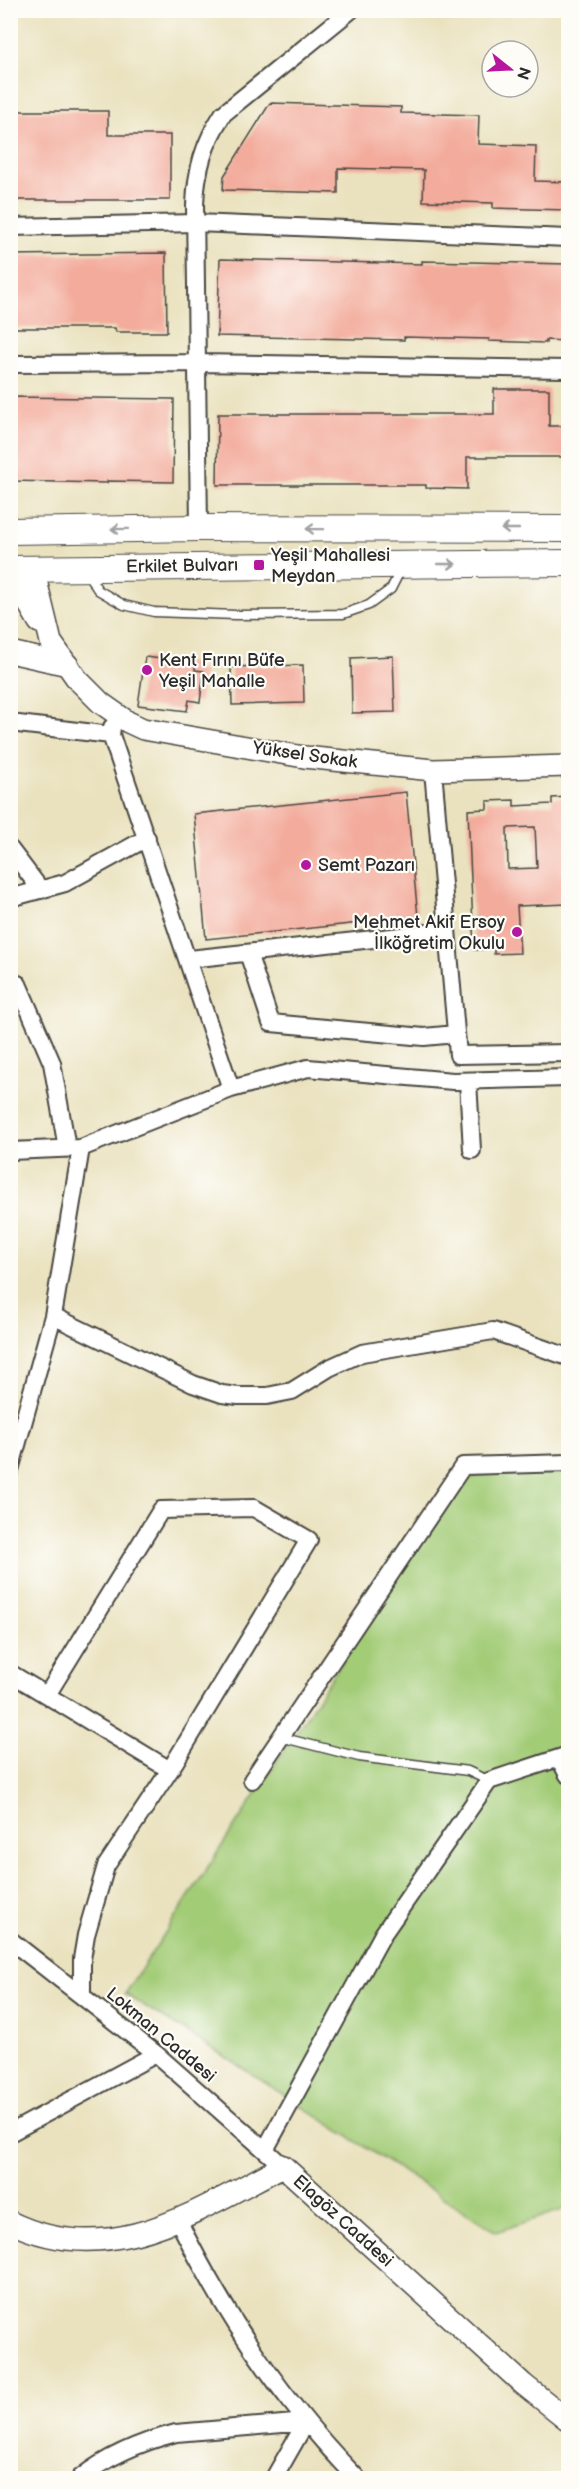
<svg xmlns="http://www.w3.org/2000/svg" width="579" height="2489" viewBox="0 0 579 2489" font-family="'Balsamiq Sans',sans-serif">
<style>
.green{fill:#a3cc77;stroke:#677c51;stroke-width:1.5}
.building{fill:#f3ab9b;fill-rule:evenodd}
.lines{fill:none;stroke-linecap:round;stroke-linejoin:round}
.service-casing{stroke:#484641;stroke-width:11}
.minor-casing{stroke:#484641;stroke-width:20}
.tertiary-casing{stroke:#484641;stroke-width:24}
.primary-casing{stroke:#484641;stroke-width:28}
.service{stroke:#fff;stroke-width:8}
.minor{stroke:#fff;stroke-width:16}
.tertiary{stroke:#fff;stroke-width:21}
.primary{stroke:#fff;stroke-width:26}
.oneway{stroke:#a0a0a0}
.poi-dot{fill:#b5179e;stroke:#fdfcf7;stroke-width:2}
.labels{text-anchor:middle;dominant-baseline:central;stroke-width:4.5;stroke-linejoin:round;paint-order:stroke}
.poi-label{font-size:18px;fill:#2b2b2b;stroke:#fdfcf7;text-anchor:start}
.street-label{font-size:18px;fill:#2b2b2b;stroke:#fdfcf7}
</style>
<rect width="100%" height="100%" fill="#fdfcf7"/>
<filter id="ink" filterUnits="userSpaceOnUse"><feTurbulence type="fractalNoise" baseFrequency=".0167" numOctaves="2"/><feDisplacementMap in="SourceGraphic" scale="12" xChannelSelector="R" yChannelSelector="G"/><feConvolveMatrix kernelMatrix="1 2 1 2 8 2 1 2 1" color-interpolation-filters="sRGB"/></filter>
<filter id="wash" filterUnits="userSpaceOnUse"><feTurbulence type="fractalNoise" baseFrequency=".008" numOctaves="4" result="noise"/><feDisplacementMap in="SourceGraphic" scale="24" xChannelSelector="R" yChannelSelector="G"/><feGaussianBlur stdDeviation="1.35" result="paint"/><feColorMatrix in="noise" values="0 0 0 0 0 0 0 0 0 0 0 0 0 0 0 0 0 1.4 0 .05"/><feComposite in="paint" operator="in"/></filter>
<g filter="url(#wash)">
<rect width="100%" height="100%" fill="#eae2bf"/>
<!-- green -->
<path class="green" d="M568 1469V2208L496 2232 188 2033 125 1994 455 1489C480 1464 535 1470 568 1469Z"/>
<g id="blocks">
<!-- building -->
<path class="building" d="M270 103 401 107V113L479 115 478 144 536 146 535 181 568 182V210L493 208V203L423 201 424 170 338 168V193L223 190 224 176Z
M10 111H108V135H170V200H10Z
M166 253 167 332H116L115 328H10V255Z
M220 259 422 264V261L568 264V341L546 340V343L489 341V339L404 337V340L217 336Z
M494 389H549V426H568V457H467V489L426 488V485H217L218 414H494Z
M10 397 174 399 173 482 107 481V483L10 481Z
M393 656 395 712 352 713 351 658Z
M145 657 195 663V670L204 671 200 702 189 700 187 711 138 705Z
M303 665 304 703 232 705 231 667Z
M406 792 418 917 206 939 194 814Z
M568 797V904L517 906 520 953 494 954V949L474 950 468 810 487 809V801L514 800V806L552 804V798ZM535 827 537 868 508 869 507 828Z"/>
</g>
</g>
<g filter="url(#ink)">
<use href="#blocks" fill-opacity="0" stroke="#484641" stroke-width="1.5"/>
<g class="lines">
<!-- service casing -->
<g class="service-casing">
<path id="service" d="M87 573 98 590 124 605 154 612 236 615 343 614 369 605 391 589 401 569
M280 1737 359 1757 468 1771 489 1781"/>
</g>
<!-- minor casing -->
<g class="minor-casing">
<path id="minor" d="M10 227 196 223 568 238
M10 364 197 363 568 369
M199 528 195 205C196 171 204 143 223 114L351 10
M10 723 111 735 112 727
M111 735 231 1089
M433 770 458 1055 568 1053
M10 849 41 890
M10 898 65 883 147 838
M248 953 271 1023 424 1037 456 1034
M189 959 447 931
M10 987 18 984 52 1063 67 1148
M468 1081 472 1150
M10 1151 81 1148 231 1089 308 1068 453 1081 568 1078
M53 1316 193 1384 222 1394 238 1396H267L292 1391 329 1368 362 1353 493 1331 568 1357
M10 1470 53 1316 81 1148
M10 1673 170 1770
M47 1695 161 1510 254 1508 309 1540 170 1770 106 1866 86 1935 82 1959V1995
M559 1758 568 1775
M252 1780 463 1466 568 1463
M10 1940 156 2054 283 2166
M10 2133 156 2054
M265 2150 383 1934 489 1781 568 1755
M178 2220C225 2316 283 2402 357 2478
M80 2478C108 2456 141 2442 176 2433L306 2422
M274 2478 306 2422"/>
</g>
<!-- tertiary casing -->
<g class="tertiary-casing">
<path id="tertiary" d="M33 568 51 642 77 679 101 703 128 722 143 729 304 757 433 770 568 766
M10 581 21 591 39 622
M10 652 68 665
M10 2222C110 2271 196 2211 283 2166L523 2384 568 2420"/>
</g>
<!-- primary casing -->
<g class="primary-casing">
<path id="primary" d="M10 531 199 528 568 529
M10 569 568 563"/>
</g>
<!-- service -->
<use href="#service" class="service"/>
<!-- minor -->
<use href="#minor" class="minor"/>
<!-- tertiary -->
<use href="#tertiary" class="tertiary"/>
<!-- primary -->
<use href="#primary" class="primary"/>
</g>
<!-- one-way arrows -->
<defs><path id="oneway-shaft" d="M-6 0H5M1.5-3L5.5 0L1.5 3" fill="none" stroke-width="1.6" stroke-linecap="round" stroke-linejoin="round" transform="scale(1.5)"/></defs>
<g class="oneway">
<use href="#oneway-shaft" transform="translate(120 529) rotate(179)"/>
<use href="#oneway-shaft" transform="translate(315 529) rotate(-179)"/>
<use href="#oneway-shaft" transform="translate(510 529) rotate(180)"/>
<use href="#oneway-shaft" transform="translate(447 564)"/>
</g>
</g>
<!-- markers -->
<g class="poi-dot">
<rect x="253" y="559" width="12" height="12" rx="3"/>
<circle cx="147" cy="670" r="6"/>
<circle cx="306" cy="865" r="6"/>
<circle cx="517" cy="932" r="6"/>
</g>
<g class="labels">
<!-- poi labels -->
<g class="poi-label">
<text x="271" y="555">Yeşil Mahallesi<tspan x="271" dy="21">Meydan</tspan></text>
<text x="159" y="660">Kent Fırını Büfe<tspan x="159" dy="21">Yeşil Mahalle</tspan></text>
<text x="318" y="865">Semt Pazarı</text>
<text x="505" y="922" text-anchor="end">Mehmet Akif Ersoy<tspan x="505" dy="21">İlköğretim Okulu</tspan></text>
</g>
<!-- street labels -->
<g class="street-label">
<text transform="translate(182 566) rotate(-1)">Erkilet Bulvarı</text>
<text transform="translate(305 755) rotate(8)">Yüksel Sokak</text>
<text transform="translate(161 2035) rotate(40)">Lokman Caddesi</text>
<text transform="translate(343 2221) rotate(42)">Elagöz Caddesi</text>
</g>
</g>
<!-- margin -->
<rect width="579" height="2489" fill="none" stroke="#fdfcf7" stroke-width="36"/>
<!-- north arrow -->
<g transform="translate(510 69) rotate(108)"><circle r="28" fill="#fdfcf7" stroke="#a9a8a5" stroke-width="1.5"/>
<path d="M0-4.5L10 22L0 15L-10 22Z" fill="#b5179e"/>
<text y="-9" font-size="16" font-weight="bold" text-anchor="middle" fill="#2b2b2b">N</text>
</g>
</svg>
